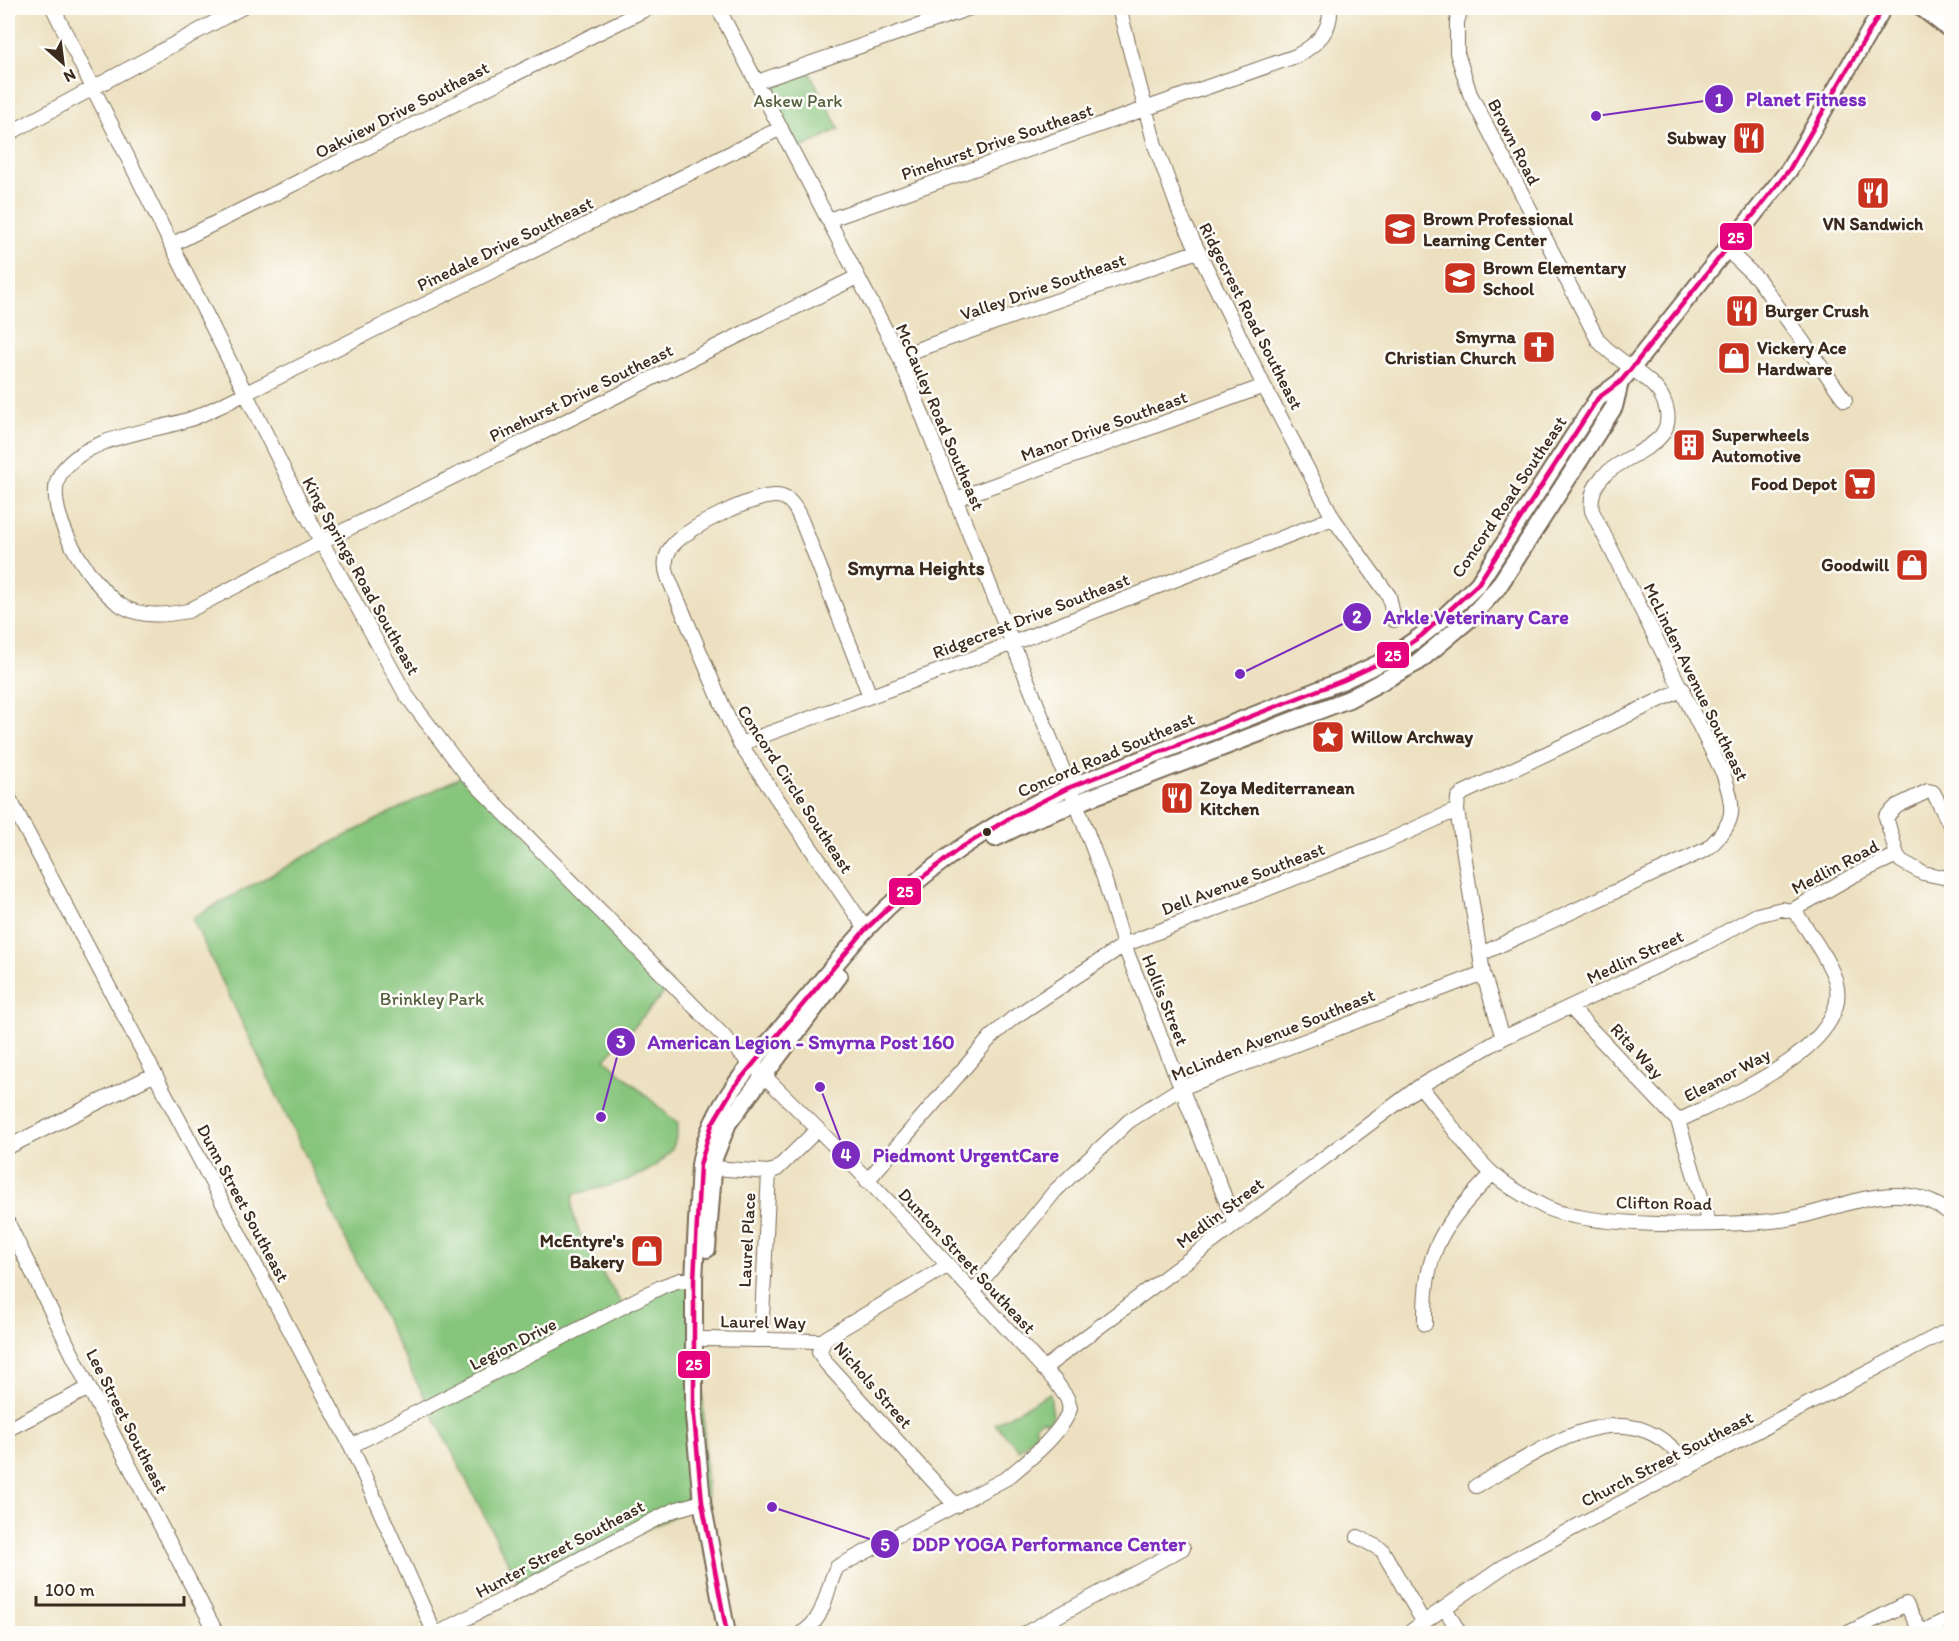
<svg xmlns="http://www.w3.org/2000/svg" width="1959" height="1641" viewBox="0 0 1959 1641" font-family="Itim,sans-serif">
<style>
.green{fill:#86c57c;stroke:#60784d;stroke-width:1.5}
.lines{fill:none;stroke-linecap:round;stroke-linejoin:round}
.minor-casing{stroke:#796a57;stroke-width:16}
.major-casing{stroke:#796a57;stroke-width:20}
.minor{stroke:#fff;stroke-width:14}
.major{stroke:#fff;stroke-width:16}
.bus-1-casing{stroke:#fdfcf7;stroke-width:9}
.bus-1{stroke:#e5007d;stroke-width:4.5}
.bus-dot{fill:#3b2a1e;stroke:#fdfcf7;stroke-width:2}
.labels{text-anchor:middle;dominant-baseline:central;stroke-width:5;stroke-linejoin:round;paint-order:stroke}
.park-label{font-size:18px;fill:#55603f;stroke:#fdfcf7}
.street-label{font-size:18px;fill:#3b2a1e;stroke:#fdfcf7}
.poi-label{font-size:18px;font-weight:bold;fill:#3b2a1e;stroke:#fdfcf7;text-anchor:start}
.neighbourhood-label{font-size:20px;font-weight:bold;fill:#3b2a1e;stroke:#fdfcf7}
.leader{fill:none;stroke:#7b2cbf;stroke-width:2}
.callout-dot{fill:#7b2cbf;stroke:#fdfcf7;stroke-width:2}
.mark-label{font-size:18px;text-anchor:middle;font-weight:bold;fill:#fff}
.callout-label{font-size:20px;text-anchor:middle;font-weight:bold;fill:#7b2cbf;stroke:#fdfcf7;stroke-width:5;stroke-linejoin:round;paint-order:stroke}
.line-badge{stroke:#fdfcf7;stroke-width:2}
.badge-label{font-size:16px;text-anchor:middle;font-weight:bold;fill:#fff}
</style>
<rect width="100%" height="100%" fill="#fdfcf7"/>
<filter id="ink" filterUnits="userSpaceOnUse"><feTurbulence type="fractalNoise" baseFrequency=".0167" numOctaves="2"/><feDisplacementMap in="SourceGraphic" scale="12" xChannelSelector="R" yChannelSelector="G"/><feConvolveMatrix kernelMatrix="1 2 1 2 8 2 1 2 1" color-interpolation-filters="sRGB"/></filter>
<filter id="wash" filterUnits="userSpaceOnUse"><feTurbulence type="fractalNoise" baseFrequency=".008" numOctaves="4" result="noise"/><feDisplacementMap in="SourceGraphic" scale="24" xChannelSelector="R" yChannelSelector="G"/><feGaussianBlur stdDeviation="1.35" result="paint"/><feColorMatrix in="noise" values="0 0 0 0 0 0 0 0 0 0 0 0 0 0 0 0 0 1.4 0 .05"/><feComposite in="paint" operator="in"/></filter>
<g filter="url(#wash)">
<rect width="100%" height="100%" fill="#ece0c0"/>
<!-- green -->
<path class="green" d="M808 69 839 129 798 150 765 87Z
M466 774 672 984 605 1059 678 1124C677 1131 676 1141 673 1147 653 1179 608 1186 575 1194 559 1216 611 1284 623 1306L698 1279 707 1500 522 1590 368 1286 192 918 306 856Z
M1050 1393 1053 1417 1048 1422 1042 1420 1036 1424V1434L1019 1450 995 1424Z"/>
</g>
<g filter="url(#ink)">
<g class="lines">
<!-- minor casing -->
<g class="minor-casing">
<path id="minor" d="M53 8 304 510 406 695 466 774 739 1052C849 1156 953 1270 1056 1382L1067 1398 1070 1408C1063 1433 1026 1462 1007 1478L837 1567C824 1592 827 1619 800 1634
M718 8 899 356 1081 816 1104 878 1124 945 1235 1223
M1119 8 1155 145 1181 216 1264 386 1333 518 1389 596 1394 620
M1461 8 1457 22V53L1470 94 1598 340C1615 361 1653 377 1663 399 1691 461 1583 449 1592 511L1723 773C1736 810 1736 822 1707 849L1481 954
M757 82 970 8
M781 128 222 405C210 410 197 418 184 421 146 433 90 436 63 470 36 503 91 587 122 606 142 618 166 615 188 611L321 542 857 277
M8 134 241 8
M828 220 1296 56C1315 46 1332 31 1330 8
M171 245 648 8
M1726 249 1758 279 1845 400
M899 356 1198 251
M956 499 1264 386
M740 744 969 660 1333 518
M8 796 351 1446 435 1634
M1457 810 1483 973 1503 1038
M1952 828 1933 792 1928 791 1897 806 1886 817 1897 855 1901 861 1923 873 1952 879
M1791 911 1852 876 1897 855
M866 929 740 744 730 723 668 577C664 566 665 555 672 546 686 528 761 490 782 497 793 500 798 513 802 522L870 696
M1570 1007 1678 1121 1709 1223
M1420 1086C1442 1112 1469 1153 1493 1174 1507 1186 1526 1197 1543 1206 1585 1229 1737 1227 1787 1219 1842 1210 1901 1172 1952 1215
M8 1147 155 1074
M713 1168 769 1172 777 1169 818 1129
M867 1181 991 1037 1013 1018 1124 945 1379 845 1452 812 1457 810 1458 798 1463 793 1683 689
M8 1223 89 1388 217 1634
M947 1266 826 1338 819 1352 826 1363 956 1506
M973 1292 1055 1191 1129 1121 1181 1088 1483 973
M1425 1324C1424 1249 1442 1226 1492 1174
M704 1339 822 1341
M761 1339 769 1172
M1043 1369 1420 1086 1503 1038 1702 945 1757 915 1782 909 1795 912C1806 927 1832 965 1836 983 1853 1047 1722 1099 1678 1121
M8 1429 89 1388
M351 1446 663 1286 680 1280H694
M1476 1486C1546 1449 1628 1381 1690 1468
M1358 1537 1382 1550 1424 1623
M1445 1608 1460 1634
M437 1634 652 1521 674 1510 702 1502
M1024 1634 1183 1548
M1407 1634 1513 1560 1952 1328
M1846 1634 1906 1604 1921 1632
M1918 1634 1952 1617"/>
</g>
<!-- major casing -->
<g class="major-casing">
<path id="major" d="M1922 8 1952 31
M995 838 1032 820 1349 699 1418 662 1468 620 1498 587 1614 407 1620 382
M707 1249 714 1158 728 1123 839 976
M727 1634 702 1502 694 1416V1280L700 1165C709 1107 751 1064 788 1020 814 991 838 959 865 930 921 870 993 821 1068 788L1344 680 1386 660 1421 636 1441 620 1478 584 1598 398 1620 382 1631 369 1789 170 1883 8"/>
</g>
<!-- minor -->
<use href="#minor" class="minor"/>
<!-- major -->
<use href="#major" class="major"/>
<!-- bus-1 casing -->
<g class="bus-1-casing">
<path id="bus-1" d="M727 1634 702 1502 694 1416V1280L700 1165 712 1124 734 1087 865 930 910 887 959 849 1013 816 1068 788 1344 680 1386 660 1421 636 1478 584 1598 398 1620 382 1631 369 1789 170 1883 8"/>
</g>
<!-- bus-1 -->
<use href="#bus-1" class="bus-1"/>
</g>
</g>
<!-- icons -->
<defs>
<g id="restaurant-square" transform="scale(1.725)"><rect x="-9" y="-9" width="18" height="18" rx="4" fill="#c8321e" stroke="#fdfcf7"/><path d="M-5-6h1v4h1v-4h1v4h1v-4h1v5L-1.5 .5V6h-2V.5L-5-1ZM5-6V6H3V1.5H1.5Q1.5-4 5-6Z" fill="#fff"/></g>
<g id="school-square" transform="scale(1.725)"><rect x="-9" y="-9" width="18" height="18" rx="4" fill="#c8321e" stroke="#fdfcf7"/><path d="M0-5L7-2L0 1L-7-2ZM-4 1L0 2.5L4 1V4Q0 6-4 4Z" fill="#fff"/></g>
<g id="church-square" transform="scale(1.725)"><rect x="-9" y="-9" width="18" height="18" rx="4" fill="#c8321e" stroke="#fdfcf7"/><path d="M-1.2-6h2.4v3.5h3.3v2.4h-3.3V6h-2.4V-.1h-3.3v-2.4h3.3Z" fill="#fff"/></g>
<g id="shop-square" transform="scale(1.725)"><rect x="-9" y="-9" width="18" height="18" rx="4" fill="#c8321e" stroke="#fdfcf7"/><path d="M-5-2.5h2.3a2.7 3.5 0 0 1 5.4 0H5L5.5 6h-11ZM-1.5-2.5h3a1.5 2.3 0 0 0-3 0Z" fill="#fff"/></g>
<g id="building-square" transform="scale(1.725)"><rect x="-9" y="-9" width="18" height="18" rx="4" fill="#c8321e" stroke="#fdfcf7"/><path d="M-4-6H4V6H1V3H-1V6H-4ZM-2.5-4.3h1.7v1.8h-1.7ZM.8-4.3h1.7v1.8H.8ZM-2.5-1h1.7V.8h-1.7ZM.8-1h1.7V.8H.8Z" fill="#fff"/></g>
<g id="supermarket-square" transform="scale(1.725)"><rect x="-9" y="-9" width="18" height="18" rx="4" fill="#c8321e" stroke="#fdfcf7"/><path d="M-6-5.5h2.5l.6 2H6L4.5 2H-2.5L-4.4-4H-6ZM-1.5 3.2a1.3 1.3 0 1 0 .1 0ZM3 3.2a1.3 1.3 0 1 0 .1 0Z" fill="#fff"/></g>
<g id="sight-square" transform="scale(1.725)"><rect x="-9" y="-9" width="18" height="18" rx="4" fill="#c8321e" stroke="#fdfcf7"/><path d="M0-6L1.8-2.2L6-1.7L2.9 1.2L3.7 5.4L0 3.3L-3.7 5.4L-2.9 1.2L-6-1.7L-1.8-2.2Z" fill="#fff"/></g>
</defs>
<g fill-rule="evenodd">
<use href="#restaurant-square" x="1749" y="138"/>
<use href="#restaurant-square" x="1873" y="193"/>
<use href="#school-square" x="1400" y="229"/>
<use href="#school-square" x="1460" y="278"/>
<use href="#restaurant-square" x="1742" y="311"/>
<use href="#church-square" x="1539" y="347"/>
<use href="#shop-square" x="1734" y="358"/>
<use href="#building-square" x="1689" y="445"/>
<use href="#supermarket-square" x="1860" y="484"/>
<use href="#shop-square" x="1912" y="565"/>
<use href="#sight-square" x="1328" y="737"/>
<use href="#restaurant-square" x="1177" y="798"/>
<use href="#shop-square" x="647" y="1251"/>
</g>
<!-- markers -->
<circle class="bus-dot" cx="987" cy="832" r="5"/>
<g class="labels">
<!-- park labels -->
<g class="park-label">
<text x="798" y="101">Askew Park</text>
<text x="432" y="999">Brinkley Park</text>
</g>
<!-- street labels -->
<g class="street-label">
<text transform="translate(402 110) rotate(-27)">Oakview Drive Southeast</text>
<text transform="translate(997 142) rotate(-19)">Pinehurst Drive Southeast</text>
<text transform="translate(1514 142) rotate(63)">Brown Road</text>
<text transform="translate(505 244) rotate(-26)">Pinedale Drive Southeast</text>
<text transform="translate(1043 287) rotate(-19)">Valley Drive Southeast</text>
<text transform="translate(1251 316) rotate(63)">Ridgecrest Road Southeast</text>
<text transform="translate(581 393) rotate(-26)">Pinehurst Drive Southeast</text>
<text transform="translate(940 417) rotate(67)">McCauley Road Southeast</text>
<text transform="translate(1104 426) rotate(-20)">Manor Drive Southeast</text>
<text transform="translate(1509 497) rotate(-56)">Concord Road Southeast</text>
<text transform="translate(361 576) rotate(61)">King Springs Road Southeast</text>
<text transform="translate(1031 616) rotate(-21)">Ridgecrest Drive Southeast</text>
<text transform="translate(1696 682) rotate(64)">McLinden Avenue Southeast</text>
<text transform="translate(1106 755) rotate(-23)">Concord Road Southeast</text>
<text transform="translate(795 789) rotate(57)">Concord Circle Southeast</text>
<text transform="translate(1835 867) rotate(-28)">Medlin Road</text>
<text transform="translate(1243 879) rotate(-21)">Dell Avenue Southeast</text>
<text transform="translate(1635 957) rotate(-25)">Medlin Street</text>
<text transform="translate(1165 1000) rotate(68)">Hollis Street</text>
<text transform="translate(1273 1035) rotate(-22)">McLinden Avenue Southeast</text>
<text transform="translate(1637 1051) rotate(47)">Rita Way</text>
<text transform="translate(1727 1075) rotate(-28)">Eleanor Way</text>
<text transform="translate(243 1203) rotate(62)">Dunn Street Southeast</text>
<text transform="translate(1664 1203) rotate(1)">Clifton Road</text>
<text transform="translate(1220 1213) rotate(-37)">Medlin Street</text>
<text transform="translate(747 1240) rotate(-87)">Laurel Place</text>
<text transform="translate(967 1261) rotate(47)">Dunton Street Southeast</text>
<text transform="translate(763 1322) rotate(1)">Laurel Way</text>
<text transform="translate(513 1344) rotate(-27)">Legion Drive</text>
<text transform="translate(873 1385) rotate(49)">Nichols Street</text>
<text transform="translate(127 1421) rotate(63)">Lee Street Southeast</text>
<text transform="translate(1667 1459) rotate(-27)">Church Street Southeast</text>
<text transform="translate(560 1549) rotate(-28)">Hunter Street Southeast</text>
</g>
<!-- poi labels -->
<g class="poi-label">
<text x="1726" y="138" text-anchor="end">Subway</text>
<text x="1423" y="219">Brown Professional<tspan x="1423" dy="21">Learning Center</tspan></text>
<text x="1873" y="224" text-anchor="middle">VN Sandwich</text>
<text x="1483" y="268">Brown Elementary<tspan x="1483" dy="21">School</tspan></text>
<text x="1765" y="311">Burger Crush</text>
<text x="1516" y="337" text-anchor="end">Smyrna<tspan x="1516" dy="21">Christian Church</tspan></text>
<text x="1757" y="348">Vickery Ace<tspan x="1757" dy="21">Hardware</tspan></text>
<text x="1712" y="435">Superwheels<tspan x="1712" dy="21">Automotive</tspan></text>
<text x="1837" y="484" text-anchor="end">Food Depot</text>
<text x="1889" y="565" text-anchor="end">Goodwill</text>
<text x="1351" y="737">Willow Archway</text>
<text x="1200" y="788">Zoya Mediterranean<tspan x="1200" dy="21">Kitchen</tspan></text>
<text x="624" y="1241" text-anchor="end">McEntyre's<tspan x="624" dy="21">Bakery</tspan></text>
</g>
<!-- neighbourhood labels -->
<g class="neighbourhood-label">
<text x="916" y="568">Smyrna Heights</text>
</g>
</g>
<!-- callouts -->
<path class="leader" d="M1596 116L1719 99M1240 674L1357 617M601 1117L621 1042M820 1087L846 1155M772 1507L885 1544"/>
<g class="callout-dot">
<circle cx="1596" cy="116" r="6"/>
<circle cx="1240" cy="674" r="6"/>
<circle cx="601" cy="1117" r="6"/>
<circle cx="820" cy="1087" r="6"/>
<circle cx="772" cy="1507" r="6"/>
<circle cx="1719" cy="99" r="15"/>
<circle cx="1357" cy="617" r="15"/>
<circle cx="621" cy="1042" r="15"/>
<circle cx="846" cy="1155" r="15"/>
<circle cx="885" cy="1544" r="15"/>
</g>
<g class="mark-label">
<text x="1719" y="106">1</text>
<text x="1357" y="623">2</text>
<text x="621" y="1048">3</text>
<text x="846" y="1161">4</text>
<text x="885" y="1551">5</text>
</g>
<g class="callout-label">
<text x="1806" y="106">Planet Fitness</text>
<text x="1476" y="624">Arkle Veterinary Care</text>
<text x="801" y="1049">American Legion - Smyrna Post 160</text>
<text x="966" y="1162">Piedmont UrgentCare</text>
<text x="1049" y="1551">DDP YOGA Performance Center</text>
</g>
<g class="line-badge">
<rect x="1719" y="222" width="34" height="29" rx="6" fill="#e5007d"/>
<rect x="1376" y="641" width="34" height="28" rx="6" fill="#e5007d"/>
<rect x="888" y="877" width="34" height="29" rx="6" fill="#e5007d"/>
<rect x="677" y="1350" width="34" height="29" rx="6" fill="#e5007d"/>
</g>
<g class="badge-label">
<text x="1736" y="243">25</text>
<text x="1393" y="661">25</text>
<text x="905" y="897">25</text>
<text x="694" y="1370">25</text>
</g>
<!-- margin -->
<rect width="1959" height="1641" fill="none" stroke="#fdfcf7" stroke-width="30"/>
<!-- north arrow -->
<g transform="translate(63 63) rotate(152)" stroke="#fdfcf7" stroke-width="4.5" paint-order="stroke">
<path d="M0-4.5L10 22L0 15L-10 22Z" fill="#3b2a1e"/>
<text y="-9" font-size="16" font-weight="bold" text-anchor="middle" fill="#3b2a1e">N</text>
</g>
<!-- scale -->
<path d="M36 1596v9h148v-9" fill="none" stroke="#3b2a1e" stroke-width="3"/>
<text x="45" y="1596" font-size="18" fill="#3b2a1e" stroke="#fdfcf7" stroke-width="4.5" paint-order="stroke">100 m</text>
</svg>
